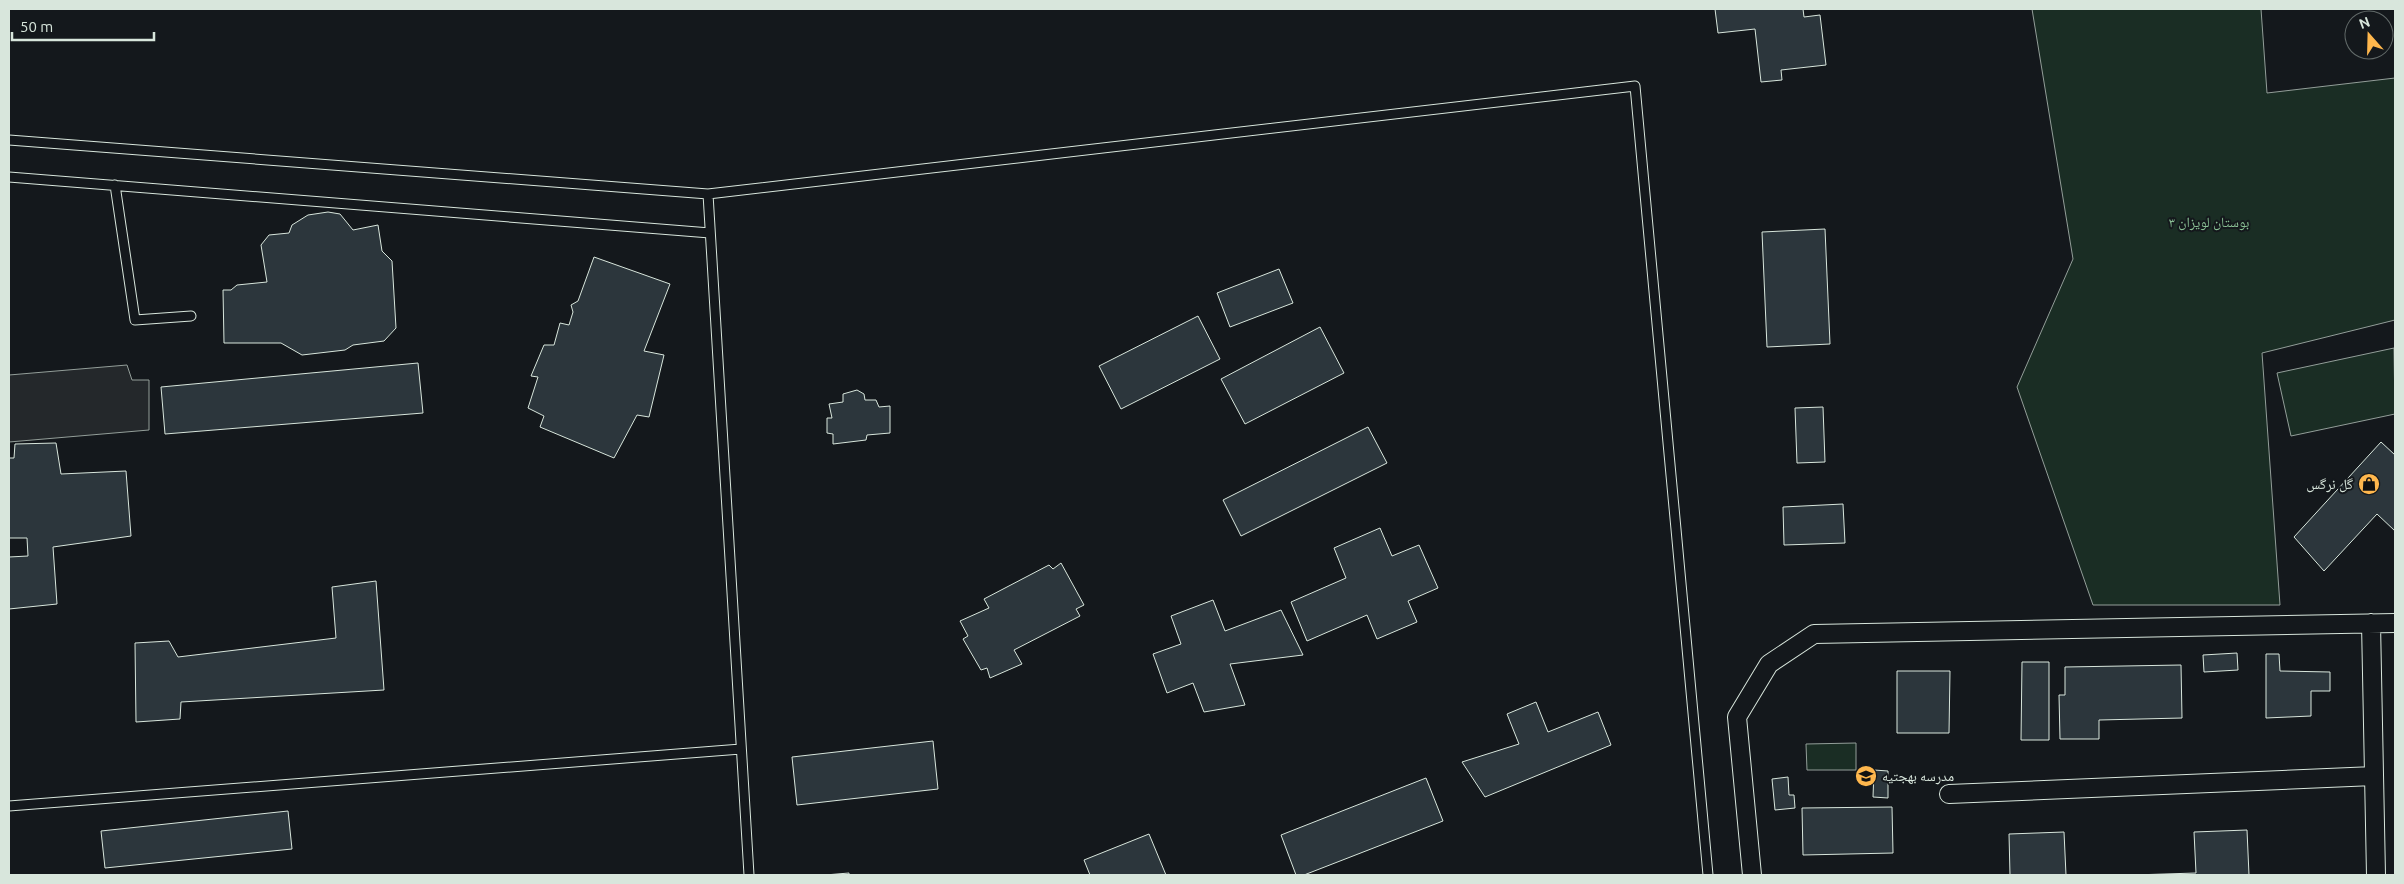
<svg xmlns="http://www.w3.org/2000/svg" width="2404" height="884" viewBox="0 0 2404 884" font-family="Ubuntu,'Noto Naskh Arabic',sans-serif">
<style>
.green{fill:#1a2d24;stroke:#939e99}
.parking{fill:#24282b;stroke:#939e99}
.building{fill:#2c363c;stroke:#d8e6dc}
.lines{fill:none;stroke-linecap:round;stroke-linejoin:round}
.service-casing{stroke:#d8e6dc;stroke-width:11}
.minor-casing{stroke:#d8e6dc;stroke-width:20}
.service{stroke:#14181c;stroke-width:9}
.minor{stroke:#14181c;stroke-width:18}
.labels{text-anchor:middle;dominant-baseline:central;stroke-width:4;stroke-linejoin:round;paint-order:stroke}
.park-label{font-size:14px;fill:#8ac095;stroke:#14181c}
.poi-label{font-size:14px;fill:#d8e6dc;stroke:#14181c;text-anchor:end}
</style>
<rect width="100%" height="100%" fill="#14181c"/>
<!-- green -->
<path class="green" d="M2032 9H2261L2267 93 2395 78V320L2262 353 2280 605H2093L2017 387 2073 259Z
M2394 348 2395 414 2291 436 2277 373Z
M1856 743V770H1807L1806 744Z"/>
<!-- parking -->
<path class="parking" d="M127 365 132 380H149V430L9 442V375Z"/>
<!-- building -->
<path class="building" d="M1715 9H1803L1804 17 1820 15 1826 65 1781 70 1782 80 1761 82 1755 29 1718 33Z
M328 212 340 214 353 230 378 225 382 251 392 261 396 328 384 341 353 345 345 350 302 355 281 343H224L223 290H231L237 285 267 282 261 245 269 235 289 233 292 225 308 215Z
M1825 229 1830 344 1767 347 1762 232Z
M594 257 670 284 644 351 664 355 649 417 637 415 614 458 540 427 544 416 528 408 538 377 531 376 544 345H554L560 323 569 325 573 312 571 305 578 301Z
M1279 269 1293 303 1230 327 1217 293Z
M1198 316 1220 359 1121 409 1099 366Z
M1320 327 1344 373 1245 424 1221 379Z
M418 363 423 413 165 434 161 387Z
M857 390 864 394 865 400H876L879 407 890 406V433L867 435 866 440 833 444V434L827 433V418H832L829 404 843 402V394Z
M1823 407 1825 462 1797 463 1795 408Z
M1368 427 1387 463 1241 536 1223 500Z
M2381 442 2395 455V531L2377 514 2324 571 2294 537Z
M56 443 61 474 126 471 131 536 53 547 57 604 9 609V557L28 556 27 538H9V458H14L15 444Z
M1843 504 1845 543 1784 545 1783 507Z
M1380 528 1392 556 1419 545 1438 588 1408 601 1417 622 1377 639 1367 615 1307 641 1291 602 1346 578 1334 548Z
M1061 563 1084 605 1076 609 1080 616 1014 650 1022 664 990 678 987 668 981 670 963 639 968 636 960 621 989 608 984 599 1049 565 1053 569Z
M376 581 384 690 181 702 180 719 136 722 135 643 169 641 178 657 336 638 332 587Z
M1213 600 1225 631 1281 610 1303 655 1230 664 1245 705 1204 712 1193 683 1167 693 1153 654 1181 644 1171 616Z
M2237 653 2238 670 2204 672 2203 655Z
M2266 654H2279L2280 671 2330 672V691H2311V716L2266 718Z
M2022 662H2049V740H2021Z
M2181 665 2182 718 2099 720V739H2060L2059 695H2065V667Z
M1897 671H1950L1949 733H1897Z
M1536 702 1548 732 1598 712 1611 745 1485 797 1462 762 1519 744 1507 714Z
M933 741 938 789 797 805 792 757Z
M1874 770 1888 771V798L1873 797Z
M1788 777 1789 795H1794L1795 808 1775 810 1772 779Z
M1426 778 1443 821 1304 875H1296L1281 835Z
M1892 807 1893 853 1803 855 1802 808Z
M288 811 292 849 105 868 101 831Z
M2247 830 2249 875H2133L2196 873 2194 832Z
M2064 832 2066 875H2010L2009 834Z
M1149 834 1166 875H1090L1084 860Z
M849 873V875H825Z"/>
<g class="lines">
<!-- service casing -->
<g class="service-casing">
<path id="service" d="M9 140 708 194 1635 86 1708 875
M9 177 710 233
M115 185 135 320 191 316
M708 194 749 875
M9 806 741 749"/>
</g>
<!-- minor casing -->
<g class="minor-casing">
<path id="minor" d="M2371 623 2376 875
M1949 794 2374 776
M1752 875 1737 717 1769 664 1814 634 2395 623"/>
</g>
<!-- service -->
<use href="#service" class="service"/>
<!-- minor -->
<use href="#minor" class="minor"/>
</g>
<!-- icons -->
<defs>
<g id="shop-disc" transform="scale(1.125)"><circle r="9.5" fill="#ffb74d" stroke="#14181c"/><path d="M-5-2.5h2.3a2.7 3.5 0 0 1 5.4 0H5L5.5 6h-11ZM-1.5-2.5h3a1.5 2.3 0 0 0-3 0Z" fill="#111"/></g>
<g id="school-disc" transform="scale(1.125)"><circle r="9.5" fill="#ffb74d" stroke="#14181c"/><path d="M0-5L7-2L0 1L-7-2ZM-4 1L0 2.5L4 1V4Q0 6-4 4Z" fill="#111"/></g>
</defs>
<g fill-rule="evenodd">
<use href="#shop-disc" x="2369" y="484"/>
<use href="#school-disc" x="1866" y="776"/>
</g>
<g class="labels">
<!-- park labels -->
<g class="park-label">
<text x="2209" y="222">بوستان لویزان ۳</text>
</g>
<!-- poi labels -->
<g class="poi-label">
<text x="2353" y="484">گل نرگس</text>
<text x="1882" y="776" text-anchor="start">مدرسه بهجتیه</text>
</g>
</g>
<!-- border -->
<rect width="2404" height="884" fill="none" stroke="#d8e6dc" stroke-width="20"/>
<!-- north arrow -->
<g transform="translate(2369 35) rotate(340)"><circle r="24" fill="#14181c" stroke="#626a69"/>
<path d="M0-4L9 19L0 12L-9 19Z" fill="#ffb74d"/>
<text y="-8" font-size="14" font-weight="bold" text-anchor="middle" fill="#d8e6dc">N</text>
</g>
<!-- scale -->
<path d="M12 32v8h142v-8" fill="none" stroke="#d8e6dc" stroke-width="2.5"/>
<text x="20" y="32" font-size="15" fill="#d8e6dc" stroke="#14181c" stroke-width="4" paint-order="stroke">50 m</text>
</svg>
